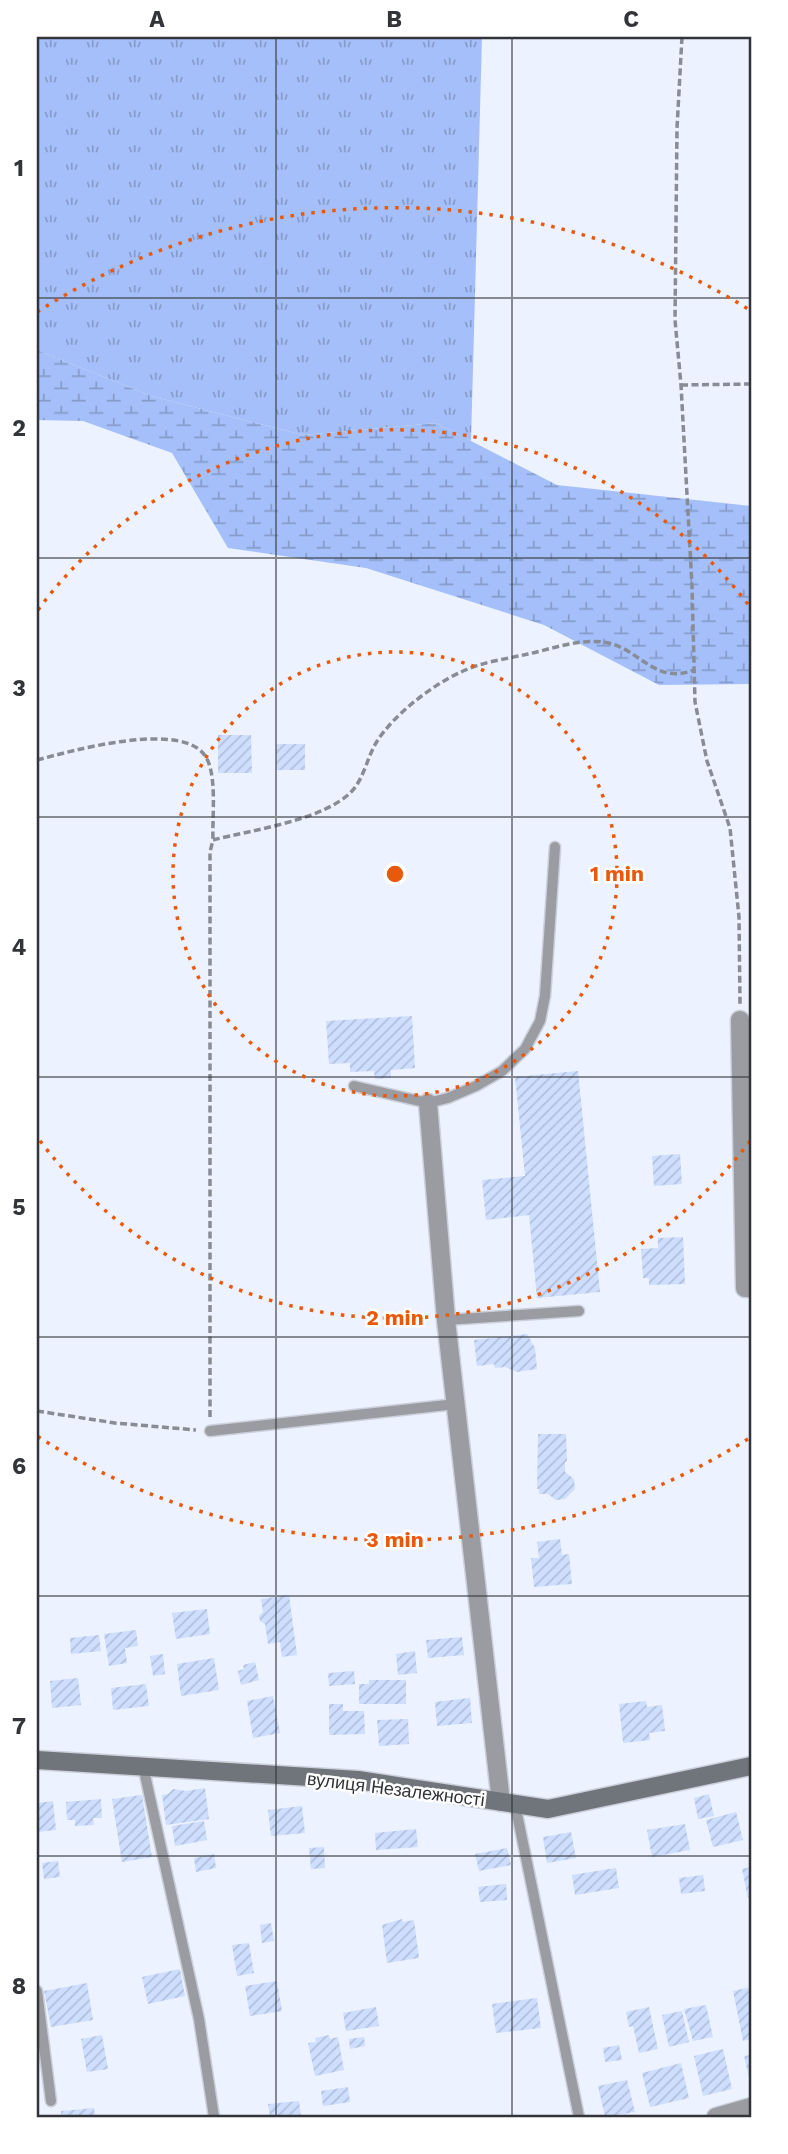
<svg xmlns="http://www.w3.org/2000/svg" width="788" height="2154" viewBox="0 0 788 2154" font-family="'Work Sans',sans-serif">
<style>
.grass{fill:url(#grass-tufts)}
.wetland{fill:url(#wetland-marsh)}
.building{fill:url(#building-hatch)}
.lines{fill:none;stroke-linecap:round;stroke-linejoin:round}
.lane-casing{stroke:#cbd0db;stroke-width:13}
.street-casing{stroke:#cbd0db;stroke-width:21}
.secondary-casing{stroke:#cbd0db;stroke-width:21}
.path{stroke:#888c95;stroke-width:3.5;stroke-dasharray:7 3.5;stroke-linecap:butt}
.lane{stroke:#9a9ca2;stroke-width:10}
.street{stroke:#9a9ca2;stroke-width:18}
.secondary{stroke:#70747b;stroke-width:18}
.grid{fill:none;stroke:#323439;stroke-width:2;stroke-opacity:0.55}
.ring{fill:none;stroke:#e8590c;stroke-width:3.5;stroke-dasharray:3.5 7}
.labels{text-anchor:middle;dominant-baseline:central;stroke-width:5;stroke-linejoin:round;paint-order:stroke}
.street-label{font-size:18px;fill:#323439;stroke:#fff}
.centre{fill:#e8590c;stroke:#fff;stroke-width:3.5}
.ring-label{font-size:21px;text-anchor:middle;font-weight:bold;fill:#e8590c;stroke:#fff;stroke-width:5;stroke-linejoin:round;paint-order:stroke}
.neatline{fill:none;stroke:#323439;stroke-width:2.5}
.grid-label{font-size:23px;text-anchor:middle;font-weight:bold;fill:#323439}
</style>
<defs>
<pattern id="grass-tufts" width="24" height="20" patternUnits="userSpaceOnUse" patternTransform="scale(1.75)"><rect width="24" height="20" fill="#a4bff9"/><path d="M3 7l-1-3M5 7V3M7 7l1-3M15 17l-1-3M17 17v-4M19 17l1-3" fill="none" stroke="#869ccb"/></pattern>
<pattern id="wetland-marsh" width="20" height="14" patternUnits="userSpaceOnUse" patternTransform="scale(1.75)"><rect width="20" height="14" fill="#a4bff9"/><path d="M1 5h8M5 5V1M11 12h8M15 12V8" fill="none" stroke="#869ccb"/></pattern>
<pattern id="building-hatch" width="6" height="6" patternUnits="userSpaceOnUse" patternTransform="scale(1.75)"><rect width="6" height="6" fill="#cedeff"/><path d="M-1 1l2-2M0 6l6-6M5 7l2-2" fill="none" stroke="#b1bfdb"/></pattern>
</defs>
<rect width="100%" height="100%" fill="#ecf2ff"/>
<!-- grass -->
<path class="grass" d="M37 37H482L471 441 436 423 303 435 151 396 37 350Z"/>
<!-- wetland -->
<path class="wetland" d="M37 350 151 396 303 435 436 423 557 485 751 506V684L659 685 544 625 366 568 228 548 172 453 83 421 37 420Z"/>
<!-- building -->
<path class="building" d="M218 735H251L252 773H218Z
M276 744H305V770H276Z
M412 1016 415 1068 391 1070V1078L375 1079 374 1071 350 1072V1063L329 1064 326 1021Z
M578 1071 600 1292 537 1298 529 1215 486 1220 482 1180 525 1176 515 1077Z
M680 1154 682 1184 654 1186 652 1156Z
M683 1237 685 1284 649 1285V1278H643L641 1249 658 1248V1238Z
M527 1334 535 1348 537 1369 517 1372 505 1367 495 1368 494 1364 477 1366 474 1340Z
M538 1434H566L567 1461 565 1462V1472L574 1479 575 1489 565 1499 556 1500 548 1494H539V1489H537Z
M560 1539 562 1555 569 1554 572 1584 534 1587 531 1558H539L537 1542Z
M289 1595 297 1655 282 1657 280 1642 268 1644 265 1624 260 1621 259 1616 263 1612 261 1599Z
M207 1609 210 1634 176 1639 172 1613Z
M136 1630 138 1646 125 1648 127 1663 109 1666 104 1634Z
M99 1635 101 1651 71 1654 70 1638Z
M462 1637 464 1655 428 1658 426 1640Z
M415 1651 417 1673 398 1675 396 1654Z
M163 1654 165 1674 153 1676 150 1656Z
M214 1658 219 1690 181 1696 177 1664Z
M255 1662 259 1680 241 1685 238 1671 244 1669 243 1665Z
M354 1671 355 1684 329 1686 328 1673Z
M78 1678 81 1705 52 1708 50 1681Z
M369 1680H406V1704H359V1684H369Z
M146 1684 149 1706 113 1710 111 1688Z
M273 1696 280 1733 253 1738 247 1701Z
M470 1698 472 1723 437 1726 435 1702Z
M646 1701 647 1707 662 1705 665 1731 649 1733 650 1740 623 1743 619 1704Z
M329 1704H343V1711H364L365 1734 329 1735Z
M408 1719 409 1744 379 1746 377 1720Z
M205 1788 209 1819 166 1825 162 1795 168 1794 173 1789 186 1791Z
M709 1794 714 1816 698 1819 694 1798Z
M142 1795 152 1857 122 1862 112 1799Z
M101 1799 102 1818H93L94 1825 75 1826V1820H67L66 1802Z
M53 1801 56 1830 37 1832V1803Z
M302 1806 305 1833 271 1836 268 1810Z
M736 1812 743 1840 713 1847 706 1820Z
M204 1821 207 1840 175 1846 172 1826Z
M685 1824 690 1850 652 1857 647 1830Z
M416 1829 418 1847 376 1850 375 1833Z
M571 1832 576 1858 547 1863 543 1837Z
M324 1847 325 1868 311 1869 309 1848Z
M507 1848 511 1865 479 1871 475 1854Z
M214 1854 216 1868 196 1872 194 1858Z
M58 1861 60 1877 44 1879 42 1863Z
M751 1867V1898H748L742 1869Z
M616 1868 619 1888 575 1895 572 1875Z
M703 1875 705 1891 681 1894 679 1878Z
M506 1884 507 1900 480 1902 478 1887Z
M402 1919 403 1922 414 1920 419 1958 387 1963 382 1925Z
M271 1923 274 1941 262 1943 260 1925Z
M249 1943 254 1973 237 1976 232 1945Z
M180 1969 185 1996 148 2004 142 1977Z
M277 1981 282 2011 250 2016 245 1986Z
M87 1983 93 2020 51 2027 44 1991Z
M751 1987V2039L743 2041 733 1991Z
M537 1998 541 2028 496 2033 492 2004Z
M706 2005 713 2037 693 2041 684 2009Z
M376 2007 379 2026 346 2031 343 2013Z
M649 2007 658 2049 639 2053 633 2026 629 2027 626 2012Z
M682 2011 689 2042 669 2047 662 2015Z
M102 2035 108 2069 87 2072 81 2039Z
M329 2035 330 2039 338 2037 344 2070 315 2076 308 2043 316 2042 315 2038Z
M364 2037 365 2046 350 2049 349 2039Z
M619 2045 622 2060 605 2062 603 2048Z
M723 2049 732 2089 703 2096 694 2056Z
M751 2055V2081L750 2082 744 2056Z
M681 2063 689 2098 650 2107 642 2073Z
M627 2080 635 2112 605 2117 598 2086Z
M348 2087 350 2102 323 2106 321 2091Z
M299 2101 301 2116 270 2117 268 2104Z
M94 2108 95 2117H61V2111Z"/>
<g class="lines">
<!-- lane casing -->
<g class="lane-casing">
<path id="lane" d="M354 1086 428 1103 448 1098 476 1086 502 1071 525 1049 540 1021 545 996 555 847
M446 1320 579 1311
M210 1431 456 1404
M143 1766 199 2019 214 2117
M515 1804 579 2117
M37 1991 51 2101"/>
</g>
<!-- street casing -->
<g class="street-casing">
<path id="street" d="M740 1020 745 1288H751
M428 1103 446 1320 501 1802
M716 2117 751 2107"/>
</g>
<!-- secondary casing -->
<g class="secondary-casing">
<path id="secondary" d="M37 1760 358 1780 548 1809 751 1766"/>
</g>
<!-- path -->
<path class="path" d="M682 37 677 128 675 320 681 385 692 586 695 702 707 761 730 828 739 917 740 1004
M681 385 751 384
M37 760C71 751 187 718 207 759 217 779 212 818 213 840
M37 1411 115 1423 196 1430
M210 1417V852L213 840C252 830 325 820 352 791 364 778 367 758 376 743 392 716 432 685 461 672 481 662 506 659 528 654 551 649 578 639 602 642 638 645 653 686 694 670"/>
<!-- lane -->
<use href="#lane" class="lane"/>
<!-- street -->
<use href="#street" class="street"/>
<!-- secondary -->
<use href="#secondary" class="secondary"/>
</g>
<!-- grid -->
<path class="grid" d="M276 37V2117M512 37V2117M37 298H751M37 558H751M37 817H751M37 1077H751M37 1337H751M37 1596H751M37 1856H751"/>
<!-- distance rings -->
<g class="ring">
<circle cx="395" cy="874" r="222"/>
<path d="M750 1141A444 444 0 0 1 38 1138M38 610A444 444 0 0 1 750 607"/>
<path d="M748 1439A666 666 0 0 1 37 1436M37 312A666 666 0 0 1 748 309"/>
</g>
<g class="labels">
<!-- street labels -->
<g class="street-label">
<text transform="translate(396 1789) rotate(7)">вулиця Незалежності</text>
</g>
</g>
<circle cx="395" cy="874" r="10" class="centre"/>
<g class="ring-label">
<text x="617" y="881">1 min</text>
<text x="395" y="1325">2 min</text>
<text x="395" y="1547">3 min</text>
</g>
<!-- border -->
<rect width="788" height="2154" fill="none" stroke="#ffffff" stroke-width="77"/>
<rect x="38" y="38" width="712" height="2078" class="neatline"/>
<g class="grid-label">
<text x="157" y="27">A</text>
<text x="394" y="27">B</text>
<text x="631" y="27">C</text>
<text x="19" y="176">1</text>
<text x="19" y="436">2</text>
<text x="19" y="696">3</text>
<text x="19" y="955">4</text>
<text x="19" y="1215">5</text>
<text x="19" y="1474">6</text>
<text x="19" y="1734">7</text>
<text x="19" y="1994">8</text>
</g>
</svg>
